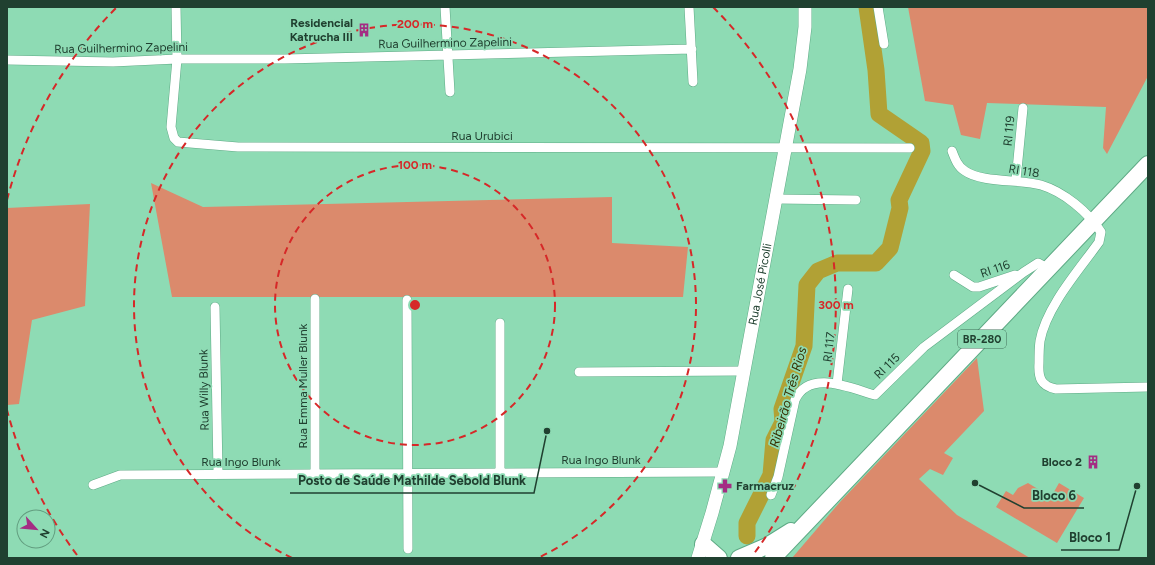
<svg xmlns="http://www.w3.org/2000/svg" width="1155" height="565" viewBox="0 0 1155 565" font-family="Figtree,sans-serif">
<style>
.green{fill:#db8a6c}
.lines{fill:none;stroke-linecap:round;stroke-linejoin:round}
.river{stroke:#b1a135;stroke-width:17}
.street-casing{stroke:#5eaa85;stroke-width:10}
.secondary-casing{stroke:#5eaa85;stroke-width:14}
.highway-casing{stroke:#5eaa85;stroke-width:18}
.street{stroke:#fff;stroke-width:9}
.secondary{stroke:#fff;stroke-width:13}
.highway{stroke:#fff;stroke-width:16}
.ring{fill:none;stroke:#d62828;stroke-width:2;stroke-dasharray:7 5}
.labels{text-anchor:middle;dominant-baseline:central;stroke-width:3.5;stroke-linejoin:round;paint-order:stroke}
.shield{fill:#8edbb4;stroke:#416e58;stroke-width:1}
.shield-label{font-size:11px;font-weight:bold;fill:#204030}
.poi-label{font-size:12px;font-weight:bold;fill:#204030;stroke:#8edbb4;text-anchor:end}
.street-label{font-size:12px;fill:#204030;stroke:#8edbb4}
.water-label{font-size:13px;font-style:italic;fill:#393204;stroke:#8edbb4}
.centre{fill:#d62828;stroke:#8edbb4;stroke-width:2}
.ring-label{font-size:12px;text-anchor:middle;font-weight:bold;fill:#d62828;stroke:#8edbb4;stroke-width:3.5;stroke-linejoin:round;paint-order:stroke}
.leader{fill:none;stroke:#204030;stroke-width:1.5}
.callout-dot{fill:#204030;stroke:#8edbb4;stroke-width:1.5}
.callout-label{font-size:13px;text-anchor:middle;font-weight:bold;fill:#204030;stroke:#8edbb4;stroke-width:3.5;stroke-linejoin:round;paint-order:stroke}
</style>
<rect width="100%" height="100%" fill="#8edbb4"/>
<!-- green -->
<path class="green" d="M908 7H1148V76L1107 154 1103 148 1106 107 987 103 980 139 961 135 953 105 925 101Z
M151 183 203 207 612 197V243L688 247 683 297H172Z
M90 204 85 306 32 320 19 404 7 405V208Z
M977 358 984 411 944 453 953 458 943 475 930 469 919 479 957 515 1030 558H792L840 502Z
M1028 483 1051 497 1059 483 1084 498 1057 543 996 507 1006 491 1013 495 1018 488Z"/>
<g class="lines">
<!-- river -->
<path class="river" d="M747 536V523L771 475 774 440 783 422 782 409 804 346 807 285 818 271 837 263H876L890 248 900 208 899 200 922 151 921 143 879 114 876 70 867 7"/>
<!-- street casing -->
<g class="street-casing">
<path id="street" d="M176 7 177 59 171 127 174 138 178 142 238 147 910 148
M445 7 450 92
M689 7 693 82
M878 7 884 44
M7 60 113 62 177 59H285L692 49
M952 151C955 159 958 167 965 171 982 183 1020 179 1041 185 1064 192 1088 212 1101 232L1099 242C1079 270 1046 307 1040 341 1039 348 1039 356 1039 363 1038 378 1041 386 1056 389L1148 387
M1016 180 1023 108
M776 199 856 200
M954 275 973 287H979L1015 275
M315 299V473
M407 300 408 549
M215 307 218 473
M579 372 744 371
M837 384 848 289
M500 472V323
M93 485 120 475 724 472
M771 495 778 477 795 400C809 369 850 388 875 395L924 347 1024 272 1038 263 1049 269"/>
</g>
<!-- secondary casing -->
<g class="secondary-casing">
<g id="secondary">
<path id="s1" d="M698 558 712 513 730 446 800 69 805 27V7"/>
</g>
</g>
<!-- highway casing -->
<g class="highway-casing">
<path id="highway" d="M703 544 719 558
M739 558 767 546 791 531
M773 558 1148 164"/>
</g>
<!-- street -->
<use href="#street" class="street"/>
<!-- secondary -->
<use href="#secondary" class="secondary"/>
<!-- highway -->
<use href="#highway" class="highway"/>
</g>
<!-- distance rings -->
<g class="ring">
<circle cx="415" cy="305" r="140"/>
<path d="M292 558A281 281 0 1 1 538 558"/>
<path d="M77 555A421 421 0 0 1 7 410M7 200A421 421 0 0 1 117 7M713 7A421 421 0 0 1 753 555"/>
</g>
<!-- icons -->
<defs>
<g id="building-bare" transform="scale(1.08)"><path d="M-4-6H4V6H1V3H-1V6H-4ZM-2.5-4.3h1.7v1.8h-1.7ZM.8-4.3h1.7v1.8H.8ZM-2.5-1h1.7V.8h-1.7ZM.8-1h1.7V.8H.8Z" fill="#a42c83" stroke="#8edbb4" stroke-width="2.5" paint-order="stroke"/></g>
<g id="pharmacy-bare" transform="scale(1.08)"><path d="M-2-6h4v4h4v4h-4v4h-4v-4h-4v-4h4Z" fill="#a42c83" stroke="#8edbb4" stroke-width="2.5" paint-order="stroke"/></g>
</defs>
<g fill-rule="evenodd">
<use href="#building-bare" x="364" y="30"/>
<use href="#building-bare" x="1093" y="462"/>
<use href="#pharmacy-bare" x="725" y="486"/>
</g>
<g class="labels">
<!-- shield labels -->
<rect class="shield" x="958" y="330" width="48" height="18" rx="3"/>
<g class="shield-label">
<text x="982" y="339">BR-280</text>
</g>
<!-- poi labels -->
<g class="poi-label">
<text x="353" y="23">Residencial<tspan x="353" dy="14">Katrucha III</tspan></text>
<text x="1082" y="462">Bloco 2</text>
<text x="736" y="486" text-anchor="start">Farmacruz</text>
</g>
<!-- street labels -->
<g class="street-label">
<text transform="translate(445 43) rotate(-1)">Rua Guilhermino Zapelini</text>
<text transform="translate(121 48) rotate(-1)">Rua Guilhermino Zapelini</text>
<text transform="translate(1009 131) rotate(-84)">RI 119</text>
<text x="482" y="136">Rua Urubici</text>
<text transform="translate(1024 171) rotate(9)">RI 118</text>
<text transform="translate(995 269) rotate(-19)">RI 116</text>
<text stroke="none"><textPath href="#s1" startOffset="281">Rua José Picolli</textPath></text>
<text transform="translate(829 347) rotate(-83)">RI 117</text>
<text transform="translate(887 366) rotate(-45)">RI 115</text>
<text transform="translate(303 386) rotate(-90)">Rua Emma Muller Blunk</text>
<text transform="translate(204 390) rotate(-91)">Rua Willy Blunk</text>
<text x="601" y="460">Rua Ingo Blunk</text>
<text x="241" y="462">Rua Ingo Blunk</text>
</g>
<!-- water labels -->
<g class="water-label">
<text transform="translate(788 397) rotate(-74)">Ribeirão Três Rios</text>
</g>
</g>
<circle cx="415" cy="305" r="6" class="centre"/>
<g class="ring-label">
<text x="415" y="28">200 m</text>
<text x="415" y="169">100 m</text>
<text x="836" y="309">300 m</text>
</g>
<!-- callouts -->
<path class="leader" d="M547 431L534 493H290M975 483L1024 508H1084M1137 486L1119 550H1061"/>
<g class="callout-dot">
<circle cx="547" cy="431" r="4"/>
<circle cx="975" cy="483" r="4"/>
<circle cx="1137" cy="486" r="4"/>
</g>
<g class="callout-label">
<text x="412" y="485">Posto de Saúde Mathilde Sebold Blunk</text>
<text x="1054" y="500">Bloco 6</text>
<text x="1090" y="542">Bloco 1</text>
</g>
<!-- border -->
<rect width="1155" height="565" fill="none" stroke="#204030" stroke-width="16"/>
<!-- north arrow -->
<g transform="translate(36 529) rotate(117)"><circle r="19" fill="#8edbb4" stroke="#629d7f"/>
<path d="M0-3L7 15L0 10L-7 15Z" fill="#a42c83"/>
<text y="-6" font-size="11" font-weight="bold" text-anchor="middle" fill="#204030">N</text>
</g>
</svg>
